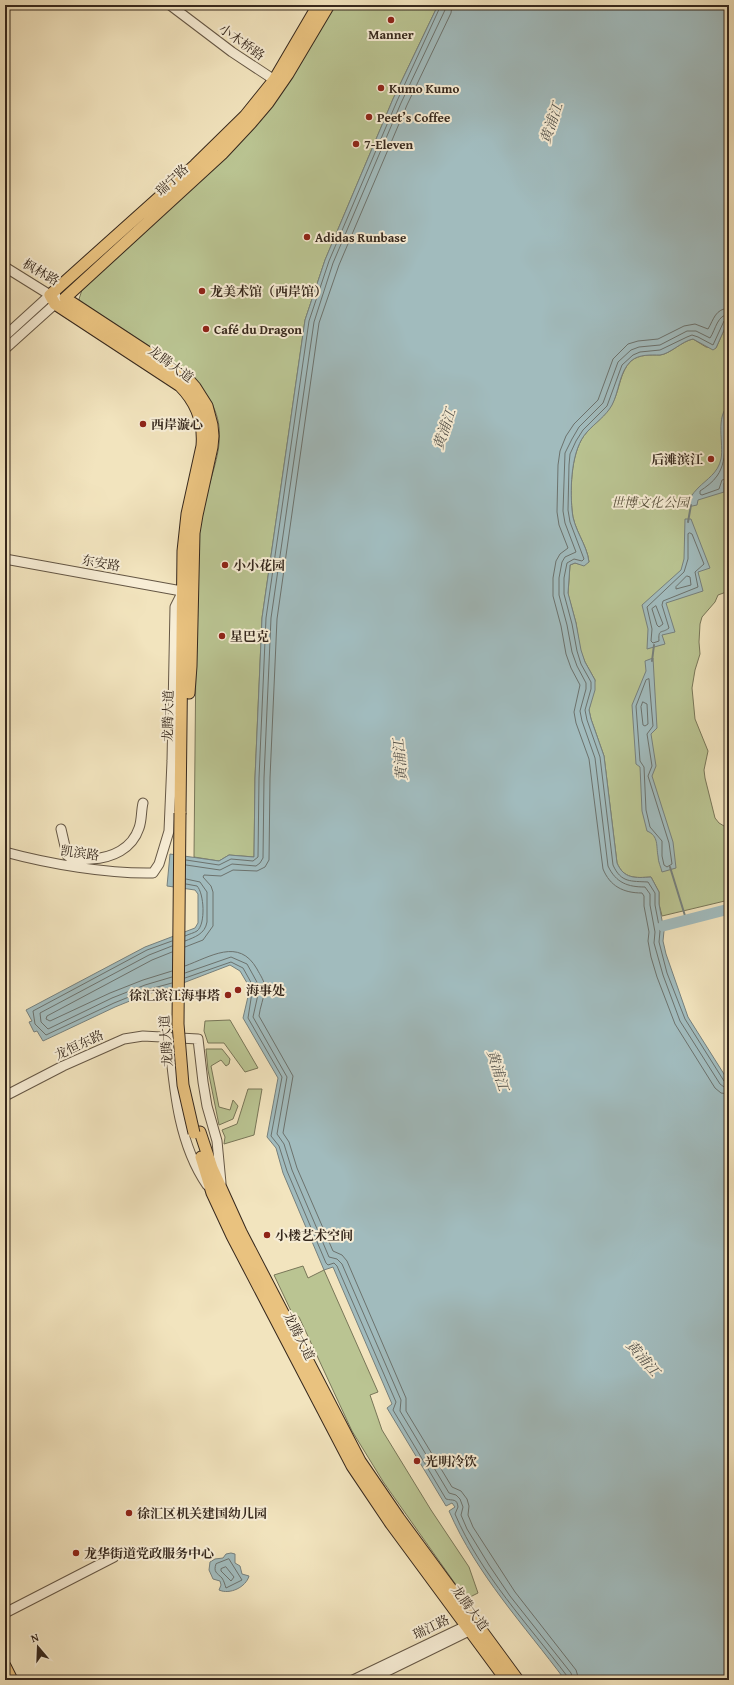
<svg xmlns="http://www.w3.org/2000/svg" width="734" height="1685" viewBox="0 0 734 1685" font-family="'Gentium Book Plus','Noto Serif SC',serif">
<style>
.green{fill:#bac492;stroke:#787658}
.water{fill:#a1bbbd;stroke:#76807d}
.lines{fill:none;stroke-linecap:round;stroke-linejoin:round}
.shore{stroke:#6c726d;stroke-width:1}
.stream{stroke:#76807d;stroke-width:2}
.river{stroke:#a1bbbd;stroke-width:11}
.minor-casing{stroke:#655745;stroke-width:11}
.major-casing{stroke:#36281d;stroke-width:13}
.minor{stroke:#f7edd5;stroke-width:9}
.major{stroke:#e9c27f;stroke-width:11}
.major-bridge-casing{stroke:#36281d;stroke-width:13;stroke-linecap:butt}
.major-bridge{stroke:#e9c27f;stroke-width:11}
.poi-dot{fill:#8f2418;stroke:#f7edd5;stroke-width:1.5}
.labels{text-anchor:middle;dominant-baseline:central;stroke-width:4;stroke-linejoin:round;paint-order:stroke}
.poi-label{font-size:13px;font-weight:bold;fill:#36281d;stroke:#f7edd5;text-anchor:start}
.street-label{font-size:13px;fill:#36281d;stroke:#f7edd5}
.park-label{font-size:13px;font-style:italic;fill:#574f3a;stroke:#f7edd5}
.water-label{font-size:14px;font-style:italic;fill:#56544d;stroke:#f7edd5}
</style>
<rect width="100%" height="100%" fill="#f2e4be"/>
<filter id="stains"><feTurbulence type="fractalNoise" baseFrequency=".005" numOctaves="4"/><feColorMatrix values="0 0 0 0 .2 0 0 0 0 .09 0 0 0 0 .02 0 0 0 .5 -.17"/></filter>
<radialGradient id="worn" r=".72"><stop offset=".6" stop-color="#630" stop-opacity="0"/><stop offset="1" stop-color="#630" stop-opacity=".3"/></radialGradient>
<!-- green -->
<path class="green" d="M334 5H438L393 99 325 260 305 320 262 618 255 778 254 857 229 855 219 861 194 857 197 544C199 535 199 526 201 517 213 458 241 426 190 375L81 304 79 299 82 290 233 151 267 112Z
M729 319V591L718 595 715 602 702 617 700 624 699 642 700 654 695 670 692 688 695 719 708 751 704 770 705 778 715 818 719 823 729 829V900L662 916 659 904V892L651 877C635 878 624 879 617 863L604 756 591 719 589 710 595 680 585 662 580 650 576 623 568 594 570 565 575 563 579 564 589 562C587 544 573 529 572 510 570 487 571 449 587 432 596 422 607 415 613 402 620 389 620 371 631 361 639 354 651 355 660 355 670 354 682 341 693 339L706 347 716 348Z
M230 1020 258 1068 245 1072 224 1043H208L204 1031 205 1021Z
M206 1049H222L230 1059 229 1064 226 1066 221 1060 211 1066 219 1107 230 1110 233 1100 238 1106 233 1119 219 1125 208 1070Z
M248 1089H262L254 1135 224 1144 225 1137 222 1130 237 1124Z
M303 1266 308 1278 324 1270 378 1392 370 1395 382 1430 431 1510 469 1567 478 1593 466 1599 384 1483 352 1431 299 1317 292 1313 274 1275Z"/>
<!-- water -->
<path class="water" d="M438 5H729V319L716 348 713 350 693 339C682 341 670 354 660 355 651 355 639 354 631 361 619 372 619 392 612 405 606 416 595 423 587 432 571 449 570 487 572 510 573 529 587 544 589 562L584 566 575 563 570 565 568 593 576 623 581 650 585 662 595 680V690L589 710 591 719 604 756 617 863C624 879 635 878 651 877L659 892V904L664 931 663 941 666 954 688 1017 729 1082V1680H565C524 1625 477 1575 449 1511L455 1507 452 1503 446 1506 387 1408 392 1404 333 1267 324 1270 283 1173 276 1148 267 1137 278 1078 243 1018 250 988 240 971 230 965 170 988 147 994 115 1007 43 1041 37 1031 34 1032 29 1022 32 1021 26 1010 145 947 195 928 198 923V894L195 890 167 886 170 854 219 861 229 855 254 857 255 778 262 618 305 320 325 260 393 99Z
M729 405V481L724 483V492L698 500 697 505 683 508C688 501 692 494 698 488 707 479 718 473 721 459 724 444 715 416 729 405Z
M685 519H691L710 568 698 572 703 591 666 603 675 632 662 635 665 644 647 649 648 629 642 605 681 570 684 559Z
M653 658 657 728 651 734 656 766 652 776 673 842 676 868 662 872C661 867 658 862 658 856 656 846 659 836 647 831L642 811 640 767 636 764 632 705 646 671 645 661Z
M231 1553 235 1554V1563L240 1566 242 1574 249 1576C246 1587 230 1595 219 1590L221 1585 220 1581 213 1579 209 1570 210 1562 215 1559 223 1558 226 1554Z"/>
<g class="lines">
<!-- shore -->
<path class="shore" d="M729 308C715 309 714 319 708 329L695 324 684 326 658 339 638 341 628 344 613 359 598 400 574 424 566 436 560 451 558 465 557 512 559 525 568 548 560 554 556 561 553 578V596L561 626 566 654 571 668 580 685 574 712 576 723 589 759 603 869C610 886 623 893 642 893L644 896V906L649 932 648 941 651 957 657 977 675 1024 715 1088 721 1093 729 1094
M729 314C717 315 716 329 710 338L696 331H687L660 345 639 347 631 350 618 362 603 403 579 427 572 439 565 453 563 511 565 523 576 552 565 557 562 562 559 578V595L567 625 572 652 577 666 586 683V689L580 711 582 721 595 758 608 866C616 883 628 887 645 887L650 894V905L655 932 654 943 663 975 680 1021 720 1084 724 1087 729 1088
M729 319 724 321 713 345 698 337 692 335 687 337 660 350 640 352 633 355 622 365 607 406 583 430 576 441 570 454 569 465 568 510 570 522 584 559 582 561 574 559 567 563 564 578V594L572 624 577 651 581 664 591 682V689L585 710 587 720 600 757 613 865C621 883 631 881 648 882L655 893V905L660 931 659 942 667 973 685 1019 724 1081 729 1083
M729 412C721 433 730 458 717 476 713 482 706 487 700 491V494L702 495 719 489 722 480 729 478
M690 533 692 534 704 564 695 572 698 587 663 601 662 605 669 628C662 634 658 628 659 641L653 643 651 641 652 629 647 607 684 572 688 559V534Z
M687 576 690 577 691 585 676 589V587Z
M656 606 663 624 659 627 657 625 652 609Z
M649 679 653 726 647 734 652 766 648 776 669 843 672 864 667 867 664 865 662 856V841L650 827 646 810 644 767 640 761 636 706 646 680Z
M643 702 647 704 648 724 645 726 643 725 641 707Z
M186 860 219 865 231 859 253 861 258 857 259 778 266 618 309 321 329 261 397 101 441 5
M186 865 220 870 232 864 256 866 260 863 263 858 264 778 271 618 314 322 333 263 401 103 445 10 446 5
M185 936C189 934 194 933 197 931 206 924 204 893 197 886L186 884
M185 941C195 937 205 934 207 922V892L200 882 186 879
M185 947 203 940 213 926V892L211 886 203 877 204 875 221 876 233 870 257 871 265 867 269 860 270 778 277 619 319 323 339 265 407 105 451 13 452 5
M185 966C210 957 239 937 257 969 260 975 265 981 265 989 264 998 260 1007 259 1016L293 1076 283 1133 289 1142 297 1168 333 1251 342 1255 347 1261 406 1398V1411L452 1487 461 1491 467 1499 469 1506 468 1515 473 1527 515 1592 576 1670 579 1680
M172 971 143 980 110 993 50 1021 46 1019 47 1016 152 960 172 952
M185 973 231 957 247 964 258 984 259 990 253 1017 287 1077 277 1134 284 1144 292 1170 329 1257 337 1259 342 1264 401 1400 400 1411 449 1493 456 1495 460 1499 463 1507 461 1515 467 1529 489 1565 510 1596 571 1673 573 1680
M172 977 145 985 112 998 48 1029 41 1022 40 1013 149 955 172 946
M185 978 231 962 243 968 253 986 248 1018 282 1077 271 1136 279 1146 287 1171 326 1263 328 1265 334 1263 337 1266 396 1402 393 1410 446 1499C453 1501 457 1498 458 1507L455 1514C481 1575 528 1624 567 1676L568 1680
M172 983 146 990 114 1003 46 1035 35 1024 33 1011 147 950 172 941
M229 1559 242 1580 226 1588C225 1585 224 1581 222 1578 217 1573 213 1572 216 1564Z
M226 1567 234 1577 231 1581 221 1571V1569Z"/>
<!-- stream -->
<path class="stream" d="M688 522 691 505
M652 661 654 645
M670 867 686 919"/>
<!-- river -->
<path class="river" d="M663 926 729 909"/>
<!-- minor casing -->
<g class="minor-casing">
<path id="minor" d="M170 5 232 52 279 83
M5 267 50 295 56 296
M5 336 50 295
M5 349 55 304 61 300
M5 559 187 592
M61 829 67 855C73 861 82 860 91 859 112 858 132 849 139 828 142 820 141 811 143 803
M5 852C49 864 108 874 153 873L159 864 169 831 172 761 175 607 182 593
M169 1037C174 1087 178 1143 207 1185
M5 1096 63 1066 124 1039 143 1036 198 1039 203 1082 207 1106 217 1141 221 1183
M5 1613 114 1557
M353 1680 470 1624
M369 1680 469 1631 474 1625"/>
</g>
<!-- major casing -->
<g class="major-casing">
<path id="major" d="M189 693 191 666 194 533 197 515 212 447 213 436 212 425 207 406 195 387 187 378 65 298 222 154 251 123 268 103 288 74 329 5
M180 813 183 551 187 514 202 446C204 422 197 403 180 386L55 304 50 295 195 165 245 116 274 80 318 5
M200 1132 212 1168 241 1232 360 1461 399 1518 518 1680
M201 1157 212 1193 232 1236 352 1466 391 1524 506 1680
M5 1666 12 1680"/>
</g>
<!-- minor -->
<use href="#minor" class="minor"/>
<!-- major -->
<use href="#major" class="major"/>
<!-- major-bridge casing -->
<g class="major-bridge-casing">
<path id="major-bridge" d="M180 813 178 1024 183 1085 194 1133"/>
</g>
<!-- major-bridge -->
<use href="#major-bridge" class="major-bridge"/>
</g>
<!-- markers -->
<g class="poi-dot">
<circle cx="391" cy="20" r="4"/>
<circle cx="381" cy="88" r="4"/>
<circle cx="369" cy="117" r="4"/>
<circle cx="356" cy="144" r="4"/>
<circle cx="307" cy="237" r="4"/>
<circle cx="202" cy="291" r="4"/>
<circle cx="206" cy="329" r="4"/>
<circle cx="143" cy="424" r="4"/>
<circle cx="711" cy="459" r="4"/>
<circle cx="225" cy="565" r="4"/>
<circle cx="222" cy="636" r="4"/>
<circle cx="238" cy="990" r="4"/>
<circle cx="228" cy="995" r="4"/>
<circle cx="267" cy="1235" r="4"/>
<circle cx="417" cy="1461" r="4"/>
<circle cx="129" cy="1513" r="4"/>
<circle cx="76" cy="1553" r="4"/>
</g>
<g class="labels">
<!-- poi labels -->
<g class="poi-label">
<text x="391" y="34" text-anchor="middle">Manner</text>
<text x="389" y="88">Kumo Kumo</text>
<text x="377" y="117">Peet’s Coffee</text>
<text x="364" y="144">7-Eleven</text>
<text x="315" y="237">Adidas Runbase</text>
<text x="210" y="291">龙美术馆（西岸馆）</text>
<text x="214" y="329">Café du Dragon</text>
<text x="151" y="424">西岸漩心</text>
<text x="703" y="459" text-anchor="end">后滩滨江</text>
<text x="233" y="565">小小花园</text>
<text x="230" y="636">星巴克</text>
<text x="246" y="990">海事处</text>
<text x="220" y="995" text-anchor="end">徐汇滨江海事塔</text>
<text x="275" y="1235">小楼艺术空间</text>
<text x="425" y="1461">光明冷饮</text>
<text x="137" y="1513">徐汇区机关建国幼儿园</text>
<text x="84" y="1553">龙华街道党政服务中心</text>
</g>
<!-- street labels -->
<g class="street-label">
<text transform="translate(242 42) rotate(35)">小木桥路</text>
<text transform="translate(172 180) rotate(-43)">瑞宁路</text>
<text transform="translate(41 272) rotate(30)">枫林路</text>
<text transform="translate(171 364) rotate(36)">龙腾大道</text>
<text transform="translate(101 563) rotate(10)">东安路</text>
<text transform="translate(168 716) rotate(-89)">龙腾大道</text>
<text transform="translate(80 853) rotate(8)">凯滨路</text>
<text transform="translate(166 1041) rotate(-94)">龙腾大道</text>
<text transform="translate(79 1045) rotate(-25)">龙恒东路</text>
<text transform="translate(299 1336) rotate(63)">龙腾大道</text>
<text transform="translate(470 1608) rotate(54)">龙腾大道</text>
<text transform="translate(431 1627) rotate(-26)">瑞江路</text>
</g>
<!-- park labels -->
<g class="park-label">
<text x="650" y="502">世博文化公园</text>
</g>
<!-- water labels -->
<g class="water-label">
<text transform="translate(551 123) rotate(-71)">黄浦江</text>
<text transform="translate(444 429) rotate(-71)">黄浦江</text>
<text transform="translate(400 760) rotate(-95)">黄浦江</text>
<text transform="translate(498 1070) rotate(73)">黄浦江</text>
<text transform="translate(643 1358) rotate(49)">黄浦江</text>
</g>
</g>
<!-- margin -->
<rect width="734" height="1685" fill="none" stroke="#f2e4be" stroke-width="20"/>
<rect x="6" y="6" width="722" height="1673" fill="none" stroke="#36281d" stroke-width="2"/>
<rect x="10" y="10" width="714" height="1665" fill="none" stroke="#36281d"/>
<!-- north arrow -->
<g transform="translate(38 1647) rotate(341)" stroke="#f7edd5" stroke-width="3" paint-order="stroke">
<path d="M0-3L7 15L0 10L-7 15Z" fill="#36281d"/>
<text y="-6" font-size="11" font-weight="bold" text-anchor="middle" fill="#36281d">N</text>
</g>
<rect width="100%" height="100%" filter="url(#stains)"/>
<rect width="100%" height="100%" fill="url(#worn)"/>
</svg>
